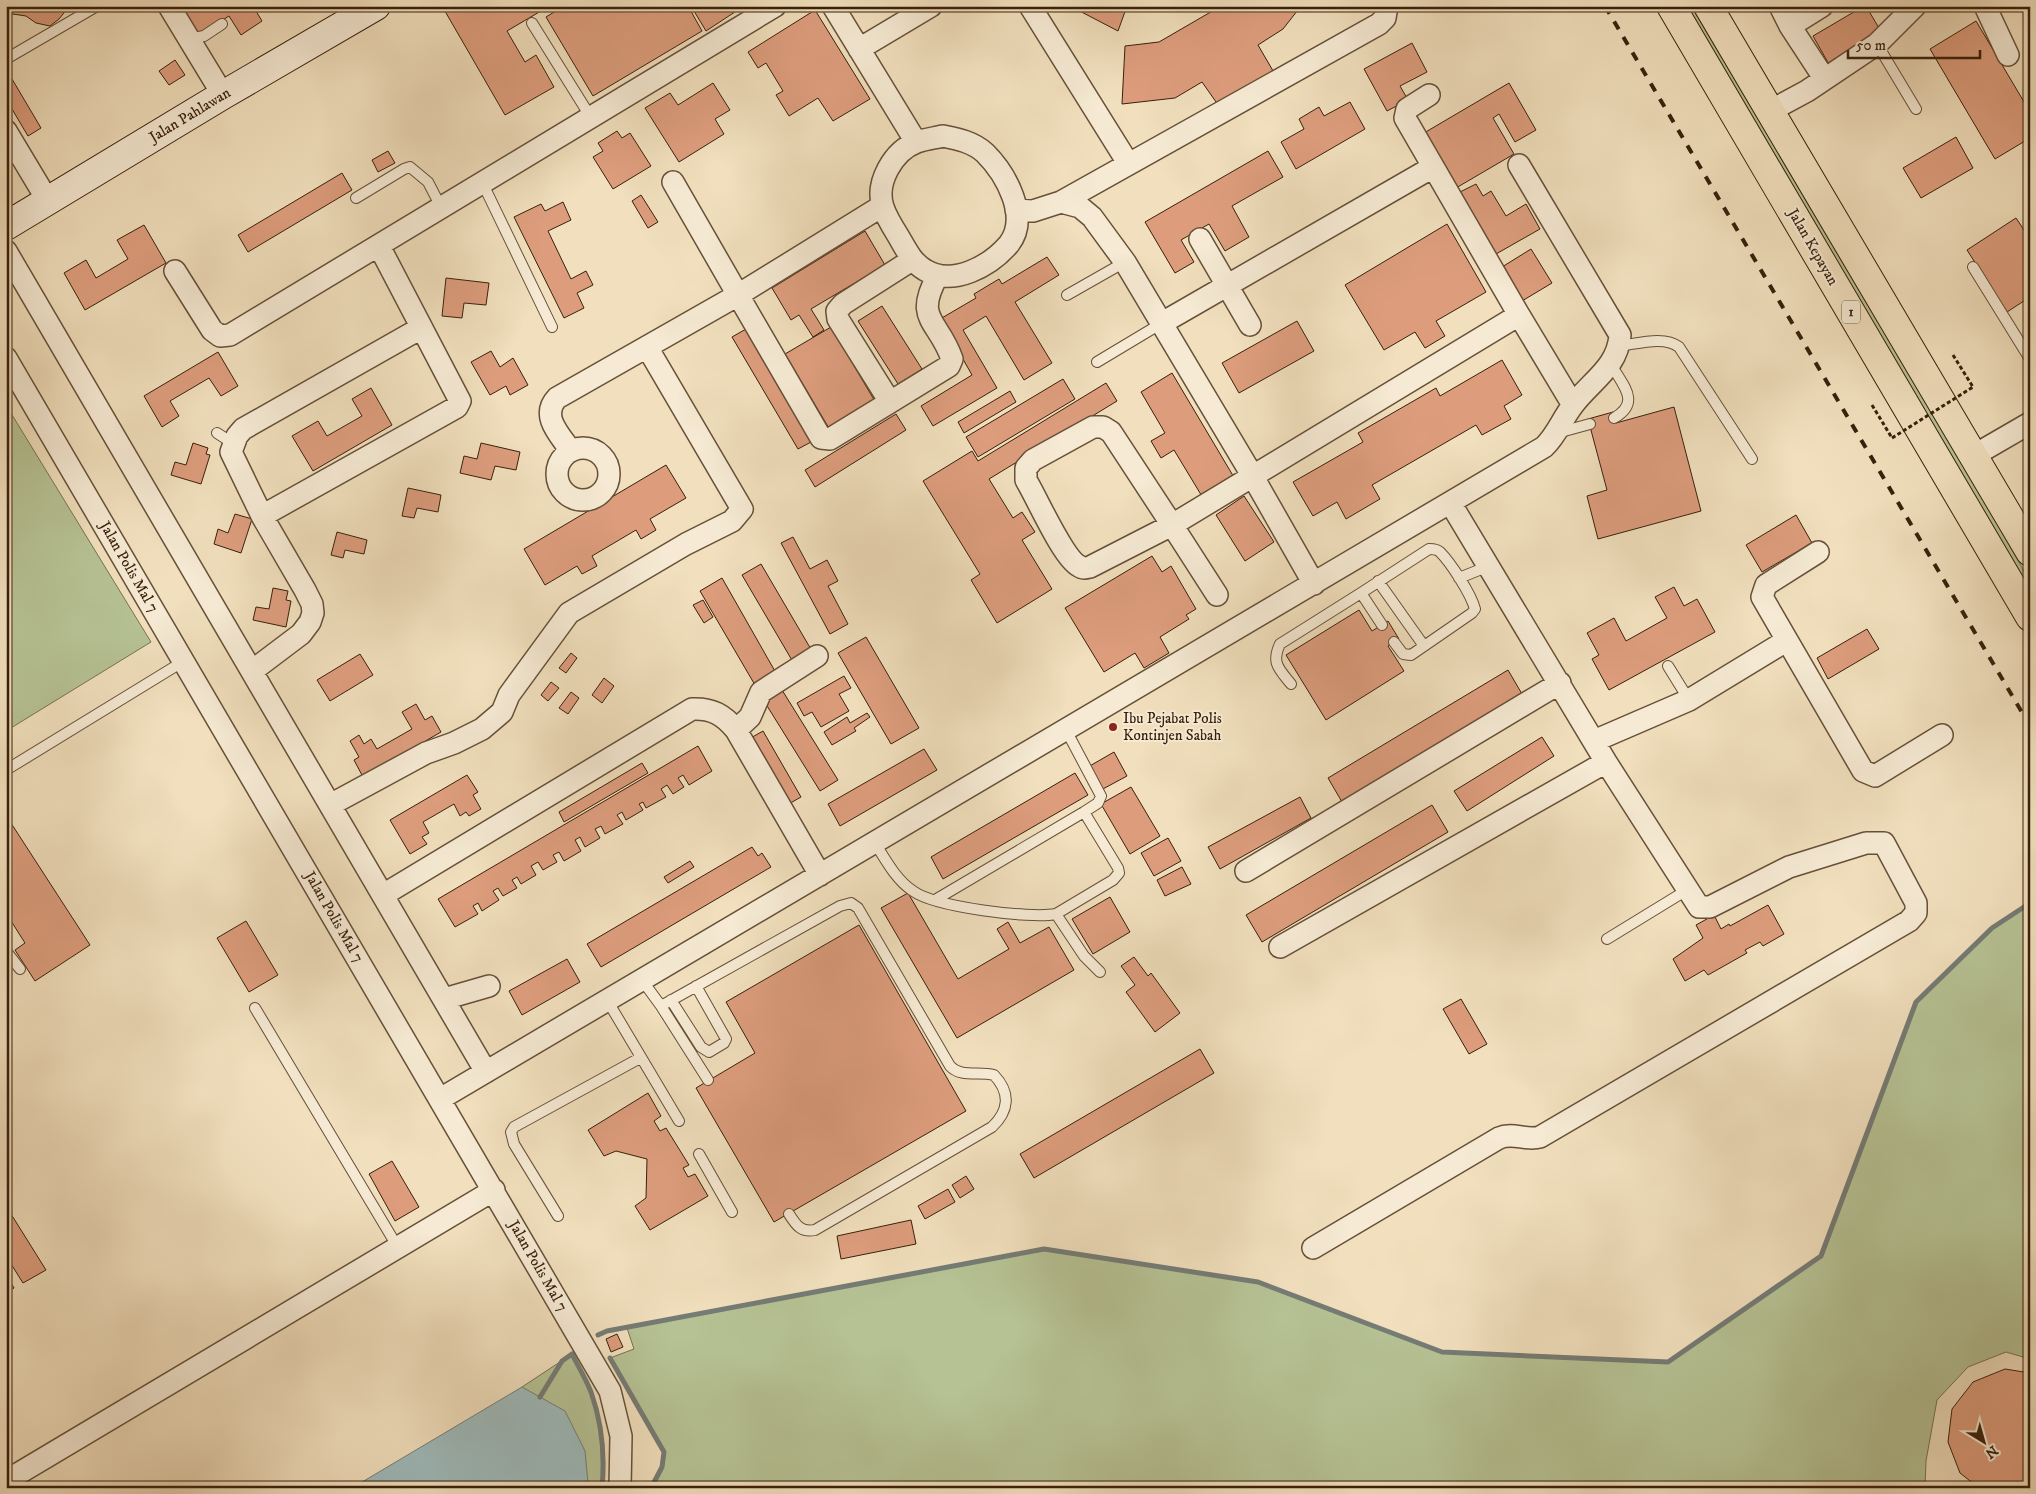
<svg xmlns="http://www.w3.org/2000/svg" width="2036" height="1494" viewBox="0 0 2036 1494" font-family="'IM FELL DW Pica',serif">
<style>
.green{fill:#b6c294;stroke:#777150}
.water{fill:#9ebabb;stroke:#757c75}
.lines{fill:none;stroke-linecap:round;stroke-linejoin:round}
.stream{stroke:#757c75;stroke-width:5}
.building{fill:#dd9d7d;stroke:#38200b}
.lane-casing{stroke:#665038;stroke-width:12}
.street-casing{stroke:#665038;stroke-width:24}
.secondary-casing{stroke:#38200b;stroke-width:30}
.highway-casing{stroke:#38200b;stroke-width:30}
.path{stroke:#38200b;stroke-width:3;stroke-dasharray:4 2.5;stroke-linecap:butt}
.lane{stroke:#f6ead4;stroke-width:10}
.street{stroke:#f6ead4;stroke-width:21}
.secondary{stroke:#f6ead4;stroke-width:28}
.highway{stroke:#f1dfbd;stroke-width:28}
.rail{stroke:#38200b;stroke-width:4;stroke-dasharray:9 9;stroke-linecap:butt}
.path-bridge{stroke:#38200b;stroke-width:3;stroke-dasharray:4 2.5;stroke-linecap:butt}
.poi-dot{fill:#8f2418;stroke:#f6ead4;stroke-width:2}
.labels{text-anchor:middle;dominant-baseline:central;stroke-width:4;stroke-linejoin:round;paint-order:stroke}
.shield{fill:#f6ead4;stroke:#715d47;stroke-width:1}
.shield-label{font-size:14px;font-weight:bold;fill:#38200b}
.street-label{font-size:15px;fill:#38200b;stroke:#f6ead4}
.poi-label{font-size:15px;fill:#38200b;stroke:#f6ead4;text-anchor:start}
</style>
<rect width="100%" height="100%" fill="#f1dfbd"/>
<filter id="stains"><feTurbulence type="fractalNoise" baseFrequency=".004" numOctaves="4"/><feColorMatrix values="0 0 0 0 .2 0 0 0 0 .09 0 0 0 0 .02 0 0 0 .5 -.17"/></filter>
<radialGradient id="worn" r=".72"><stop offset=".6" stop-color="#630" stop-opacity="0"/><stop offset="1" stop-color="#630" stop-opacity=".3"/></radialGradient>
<!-- green -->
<path class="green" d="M1685 6H1691L1867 304 1965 466 2030 582V595Z
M6 405 151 642 6 731Z
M2030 903V1359L2006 1352 1968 1367 1937 1400 1926 1461 1925 1488H651L662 1467 664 1452 610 1358 634 1349 627 1328 1044 1249 1258 1282 1442 1352 1668 1362 1821 1256 1916 1002 1992 928Z
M572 1354C578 1366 586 1379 591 1392 602 1423 604 1455 602 1488H585L588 1483 522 1387Z"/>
<!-- water -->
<path class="water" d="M522 1387 565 1411 585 1451 588 1483 585 1488H352Z"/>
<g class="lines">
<!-- stream -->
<path class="stream" d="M598 1335 607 1331 1044 1249 1258 1282 1442 1352 1668 1362 1821 1256 1916 1002 1992 928 2030 903
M610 1358 664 1452 662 1467 651 1488
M540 1397 562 1361 572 1354C578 1366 586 1379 591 1392 602 1423 605 1456 602 1488"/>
</g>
<!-- building -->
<path class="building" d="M6 6H67V9L59 19 50 26 36 23 26 16 6 13Z
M182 6H253L262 21 241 35 229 16 199 35Z
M442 6H545L546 8 507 31 525 62 536 55 554 87 505 115Z
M564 6H688L702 31 593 96 546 17Z
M691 6H744L706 31Z
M1070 6H1127L1118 31Z
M1221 6H1301L1283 29 1258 45 1276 76 1221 109 1202 82 1175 98 1122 104 1125 46 1159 42Z
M1864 6H1866L1883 35 1830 66 1813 36Z
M815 10 870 99 833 121 818 98 789 116 776 95 783 91 766 63 758 68 748 52Z
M1976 21 2030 112V138L1995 159 1930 49Z
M1412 43 1427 72 1400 86 1408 100 1387 111 1364 69Z
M175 60 185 75 169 85 159 71Z
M12 79 41 128 28 136 6 99V82Z
M713 83 730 110 715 119 724 134 679 162 645 108 670 93 678 105Z
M1509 83 1536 130 1515 142 1499 114 1493 118 1514 154 1456 188 1424 133Z
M1350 102 1365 129 1296 169 1281 142 1304 129 1299 119 1319 107 1324 116Z
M617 131 622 138 630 133 651 166 613 189 593 157 603 151 598 143Z
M1956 137 1973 168 1921 198 1903 168Z
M388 151 395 163 378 172 372 160Z
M1268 151 1283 177 1232 206 1249 237 1225 251 1209 224 1181 240 1194 262 1175 273 1145 222Z
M342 173 352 190 248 252 238 235Z
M1476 184 1483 196 1491 191 1506 216 1526 204 1540 229 1496 254 1460 192Z
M641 195 658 222 648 228 632 201Z
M563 202 571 220 548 231 571 279 586 271 593 285 577 293 584 308 564 318 514 217 541 204 545 211Z
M2016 218 2030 239V297L2007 312 1967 250Z
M1447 224 1486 292 1436 321 1445 336 1425 348 1415 332 1384 350 1345 285Z
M144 225 166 263 85 310 64 273 86 260 96 278 128 259 117 240Z
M865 231 885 265 811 309 824 330 813 337 799 315 791 320 772 288Z
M1531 249 1552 283 1522 301 1502 267Z
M1047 257 1059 275 1015 302 1052 363 1024 380 986 316 963 330 997 388 933 426 921 406 972 375 951 338 935 322 976 298 974 294 999 279 1002 284Z
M446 278 489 283 486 305 464 303 462 318 442 316Z
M882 306 922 369 898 384 858 321Z
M1297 321 1314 351 1239 393 1222 363Z
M831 327 876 403 830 430 785 354Z
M746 329 811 442 798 449 732 337Z
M491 351 500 367 513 358 528 385 510 395 506 386 490 395 471 362Z
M218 352 238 386 221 396 209 378 170 401 179 416 162 427 144 396Z
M1502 360 1522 395 1504 406 1511 419 1482 435 1476 425 1372 485 1380 499 1346 519 1337 502 1313 516 1293 482 1363 442 1358 433 1436 388 1440 396Z
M1172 373 1235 479 1203 498 1174 450 1161 458 1151 441 1165 433 1141 392Z
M1063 379 1075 399 978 457 966 437Z
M1106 383 1117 401 989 479 1013 518 1022 512 1035 532 1022 540 1052 589 997 623 971 580 980 574 923 481 972 451 978 461Z
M371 388 392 425 313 471 292 436 318 421 327 436 362 416 352 399Z
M1010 391 1016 402 964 433 958 422Z
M1674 407 1701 511 1598 539 1587 496 1607 490 1588 419 1613 412 1616 423Z
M896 414 906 430 815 487 805 470Z
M193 443 208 448 206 454 210 455 201 484 171 475 175 462 186 465Z
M481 443 520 452 516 470 495 466 491 480 460 473 464 456 477 459Z
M666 465 686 498 650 519 656 530 641 539 636 530 592 556 597 566 582 574 577 566 545 585 524 549Z
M408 488 441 495 438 512 417 508 414 518 402 516Z
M1244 496 1274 542 1245 561 1216 515Z
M235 514 252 519 241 553 214 544 218 529 228 533Z
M1796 515 1812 543 1762 572 1746 545Z
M337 532 367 540 364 554 345 550 343 558 331 555Z
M793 537 810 569 827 560 838 581 828 586 848 624 830 634 781 543Z
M1152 556 1162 572 1171 566 1196 609 1186 615 1189 619 1160 637 1169 653 1144 668 1135 653 1104 672 1065 608Z
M761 564 812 651 793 662 742 575Z
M722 578 776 673 755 685 700 591Z
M1674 587 1684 606 1697 599 1715 632 1609 690 1592 659 1599 655 1587 633 1614 618 1626 641 1667 618 1655 597Z
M273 588 288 591 286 600 291 601 286 627 253 620 256 607 269 609Z
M703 600 713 617 704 623 693 605Z
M1359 610 1372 631 1388 621 1399 639 1388 646 1404 671 1326 720 1286 655Z
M1867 629 1879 649 1828 679 1817 658Z
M866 637 919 728 891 744 838 653Z
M571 653 577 658 566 673 559 668Z
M360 654 373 675 330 701 317 680Z
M1508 670 1522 694 1342 802 1328 778Z
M844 676 851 688 839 694 849 711 821 727 812 712 804 716 797 703Z
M604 678 614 686 602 703 592 695Z
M551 682 559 688 548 701 541 695Z
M782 690 838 780 820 791 764 701Z
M571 692 579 698 568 714 559 708Z
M416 704 425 720 432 716 441 732 363 777 354 760 359 757 350 741 359 735 364 744 371 739 377 749 412 729 402 712Z
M867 713 870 717 854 728 856 731 832 745 824 732 847 717 850 723Z
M763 731 801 797 787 805 749 739Z
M1542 737 1554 756 1467 811 1454 791Z
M698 746 712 771 689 785 683 775 678 778 684 787 673 794 667 785 661 789 666 797 646 808 643 802 639 804 643 810 626 820 622 812 617 815 623 824 605 834 601 826 595 829 600 838 585 847 580 837 575 840 581 851 564 861 559 852 553 855 557 862 543 870 538 862 531 866 536 875 521 884 517 877 512 880 517 888 503 896 498 888 493 891 499 900 482 911 478 903 473 906 478 914 455 927 438 899Z
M924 749 937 770 840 826 828 804Z
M1114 752 1127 776 1101 790 1088 767Z
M642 763 648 773 564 822 559 812Z
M1075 773 1088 795 943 879 931 857Z
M467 775 478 792 473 795 481 809 469 816 466 812 460 816 454 804 423 822 429 833 422 837 427 844 410 854 390 820Z
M1131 787 1160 836 1130 854 1101 804Z
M1300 797 1311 818 1220 869 1208 847Z
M1432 805 1448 832 1262 942 1246 915Z
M9 820 90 945 35 981 15 950 25 943 6 913V821Z
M1168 838 1181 861 1154 876 1141 853Z
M752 847 758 856 762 853 771 867 601 967 587 944Z
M690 861 694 867 668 883 664 877Z
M1182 867 1191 884 1165 896 1157 880Z
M908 893 958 979 1009 949 997 929 1008 922 1020 943 1049 927 1074 970 957 1038 881 908Z
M1110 897 1130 932 1093 954 1072 919Z
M1768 905 1784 934 1763 946 1760 942 1745 950 1747 953 1708 975 1704 970 1685 981 1673 959 1703 938 1696 925 1714 915 1721 929 1729 924 1730 926Z
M246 921 278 975 249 992 217 938Z
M859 925 966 1111 774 1222 696 1088 755 1053 726 1002Z
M1134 957 1148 976 1151 973 1180 1013 1155 1032 1126 992 1135 985 1121 966Z
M567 959 580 982 522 1015 509 991Z
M1461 999 1487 1044 1469 1054 1443 1009Z
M1200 1049 1214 1073 1034 1178 1020 1154Z
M648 1093 661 1116 654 1121 660 1131 666 1128 689 1165 683 1168 688 1177 695 1174 708 1196 650 1230 635 1206 646 1198 647 1159 616 1151 604 1156 588 1130Z
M392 1161 419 1207 395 1221 369 1174Z
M966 1176 974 1189 960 1198 952 1185Z
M948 1189 955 1202 925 1219 918 1206Z
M6 1206 46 1270 23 1283 6 1256Z
M911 1220 916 1244 841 1259 837 1236Z
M6 1274 14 1288 6 1293Z
M617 1334 623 1347 611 1352 606 1339Z
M2005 1369 2030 1373V1488H1979L1960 1473 1948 1442 1952 1409 1973 1382Z"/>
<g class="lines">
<!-- lane casing -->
<g class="lane-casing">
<path id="lane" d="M532 23 590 116
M189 39 204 36 222 24
M1877 44 1916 109
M6 59 97 6
M482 182 552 327
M356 198 404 169 410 167 428 182 441 207
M1973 267 2030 359
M1067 295 1125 262
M1619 346C1637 344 1664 335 1679 347L1752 459
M1097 362 1162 323
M1611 364C1622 385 1642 402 1614 418
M217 433 234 444
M1557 433 1590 424
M1459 578 1489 566
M1378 581 1424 646
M1382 625 1361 593 1429 549C1433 549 1437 549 1440 552 1451 563 1471 594 1475 609L1472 613 1411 655 1403 654 1394 642
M1668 666 1689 700
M1291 684C1279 669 1271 663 1280 644L1361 593
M6 770 184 661
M875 843C885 859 896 880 913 891 935 907 1030 919 1056 914L1084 956 1100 972
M935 900 1084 812
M1056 914 1113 880 1119 873 1118 868 1084 812 1098 803 1101 796 1066 730
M1607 939 1687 890
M6 951 20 969
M642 980 661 1006 840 906 851 903 858 908 950 1066C961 1078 979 1071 994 1075 1011 1093 1009 1111 992 1127L815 1230C801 1233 796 1225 789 1214
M607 1000 679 1121
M671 1000 701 1047 709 1052 724 1043 726 1039 696 986
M661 1006 708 1080
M255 1008 397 1246
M699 1154 732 1212
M558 1216 514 1144 511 1132 514 1127 640 1058"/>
</g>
<!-- street casing -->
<g class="street-casing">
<path id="street" d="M169 6 223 95
M833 6 916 142
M1030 6 1128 163
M1780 6 1790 26
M1822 6 1790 26 1824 78
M1985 6 2008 55
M859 49 931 6
M1770 111 1807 91 1877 44 1915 6
M6 131 48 201
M943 136C958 139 973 142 985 153 1006 174 1030 217 1009 244 990 266 953 287 925 270 911 262 905 247 897 234 892 226 886 216 883 207 875 183 893 151 917 142 925 139 935 138 943 136Z
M673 182 738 295 882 206
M1061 202 1080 207 1092 217 1125 262 1252 475 1314 584
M1016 210 1033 211 1061 202 1379 24 1385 18 1387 6
M1200 239 1250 325
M6 251 486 1072
M175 271 212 330 220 336 230 335 775 6
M1519 315 1573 405
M1162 323 1433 167
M6 358 610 1391 621 1436 620 1488
M890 402 838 319 837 311 843 304 912 260
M557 474a26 26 0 1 1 52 0a26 26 0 1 1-52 0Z
M571 451C560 435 540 416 557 398L738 295 821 438 830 439 949 366 952 359C938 319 913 320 938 275
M1973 456 2030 423
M262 516 457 407 460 401 379 246
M1818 552 1766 585 1762 597 1863 771 1875 776 1942 735
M1217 595 1172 525 1090 567C1086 568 1083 569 1079 566 1063 558 1037 498 1026 480V468L1033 460 1093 427H1103L1111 432 1172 525 1519 315 1405 118 1407 109 1429 95
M252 671 301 634 310 622 313 613 312 604 305 590 262 516 231 452 237 436 243 429 421 328
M736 730 750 717 761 692 817 656
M1594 741 1689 700 1786 641
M330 805 426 753 454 743 482 729 502 712 509 695 569 613 686 544 732 521 742 509 647 347
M1246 871 1560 683
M383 895 692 709C712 708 724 715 736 730L820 875
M1280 947 1606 762
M444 999 489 986
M440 1099 1544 447C1557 435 1562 419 1573 405 1591 381 1618 367 1620 335L1519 165
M1313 1248 1499 1138C1513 1132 1526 1141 1540 1137L1909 921 1916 913V903L1884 843H1866L1789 867 1710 907H1699L1606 762 1451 504
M6 1481 494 1190"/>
</g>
<!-- secondary casing -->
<g class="secondary-casing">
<path id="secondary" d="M6 226 223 95 376 6"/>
</g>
<!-- highway casing -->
<g class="highway-casing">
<path id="highway" d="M1671 6 2030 617
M1708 6 2030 552"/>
</g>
<!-- path -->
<path class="path" d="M1953 355 1973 387
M1872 405 1892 438"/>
<!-- lane -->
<use href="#lane" class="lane"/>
<!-- street -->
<use href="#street" class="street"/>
<!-- secondary -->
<use href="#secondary" class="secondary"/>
<!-- highway -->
<use href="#highway" class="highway"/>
<!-- rail -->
<path class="rail" d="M1605 6 2030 726"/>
<!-- path-bridge -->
<path class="path-bridge" d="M1892 438 1973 387"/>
</g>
<!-- markers -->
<circle class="poi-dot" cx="1113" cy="727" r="5"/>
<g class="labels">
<!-- shield labels -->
<rect class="shield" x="1842" y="300.5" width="18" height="23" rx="4"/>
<g class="shield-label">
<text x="1851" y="312">1</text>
</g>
<!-- street labels -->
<g class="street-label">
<text transform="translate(190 115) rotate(-31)">Jalan Pahlawan</text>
<text transform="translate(1813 247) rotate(60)">Jalan Kepayan</text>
<text transform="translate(129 567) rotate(60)">Jalan Polis Mal 7</text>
<text transform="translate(334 917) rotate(60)">Jalan Polis Mal 7</text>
<text transform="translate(538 1266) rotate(60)">Jalan Polis Mal 7</text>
</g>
<!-- poi labels -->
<g class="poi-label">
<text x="1123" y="718">Ibu Pejabat Polis<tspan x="1123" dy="17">Kontinjen Sabah</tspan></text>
</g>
</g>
<!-- margin -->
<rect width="2036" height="1494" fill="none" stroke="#f1dfbd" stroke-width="25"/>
<rect x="8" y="8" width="2021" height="1479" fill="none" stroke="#38200b" stroke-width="2.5"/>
<rect x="12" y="12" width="2011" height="1469" fill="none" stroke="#38200b"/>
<!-- north arrow -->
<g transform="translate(1984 1442) rotate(143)" stroke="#f6ead4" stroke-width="4" paint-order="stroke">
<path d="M0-4L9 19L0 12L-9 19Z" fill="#38200b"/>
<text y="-8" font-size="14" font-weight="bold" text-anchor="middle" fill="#38200b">N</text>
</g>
<!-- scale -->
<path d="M1848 50v8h132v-8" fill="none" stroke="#38200b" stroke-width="2.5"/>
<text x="1856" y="50" font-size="15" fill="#38200b" stroke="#f6ead4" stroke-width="4" paint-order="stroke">50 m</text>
<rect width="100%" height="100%" filter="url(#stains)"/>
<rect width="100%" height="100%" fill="url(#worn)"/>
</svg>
